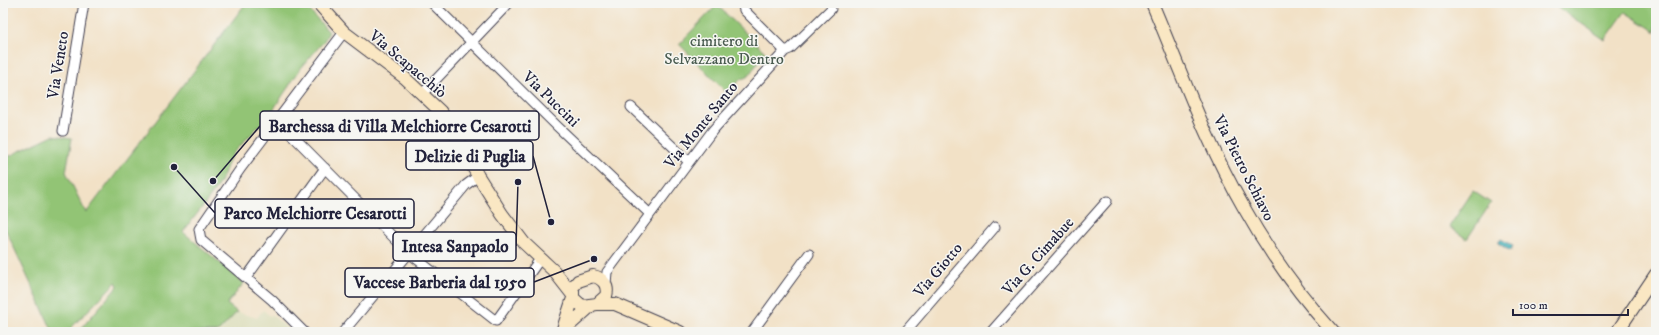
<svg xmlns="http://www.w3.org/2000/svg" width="1659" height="335" viewBox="0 0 1659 335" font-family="'IM FELL DW Pica',serif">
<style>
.built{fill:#dddebc}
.green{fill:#92c475;stroke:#5a7358}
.water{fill:#39abb2;stroke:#2e6676}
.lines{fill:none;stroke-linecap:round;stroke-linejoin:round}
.street-casing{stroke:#413f50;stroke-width:11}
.secondary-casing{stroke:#413f50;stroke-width:14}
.street{stroke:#fff;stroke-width:9}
.secondary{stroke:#fae7c3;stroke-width:12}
.labels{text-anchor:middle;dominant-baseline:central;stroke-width:3;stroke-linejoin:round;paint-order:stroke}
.park-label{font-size:16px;fill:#495b4f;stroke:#f6f6f2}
.street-label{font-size:16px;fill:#22223b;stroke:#f6f6f2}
.leader{fill:none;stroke:#22223b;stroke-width:1.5}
.callout-dot{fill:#22223b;stroke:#f6f6f2;stroke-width:1.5}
.callout{fill:#f6f6f2;stroke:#22223b;stroke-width:1.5}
.callout-label{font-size:17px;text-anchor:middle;font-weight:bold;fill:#22223b}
</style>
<rect width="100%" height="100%" fill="#f6f6f2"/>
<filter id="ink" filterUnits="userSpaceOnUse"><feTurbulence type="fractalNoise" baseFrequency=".025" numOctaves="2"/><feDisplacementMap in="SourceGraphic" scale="8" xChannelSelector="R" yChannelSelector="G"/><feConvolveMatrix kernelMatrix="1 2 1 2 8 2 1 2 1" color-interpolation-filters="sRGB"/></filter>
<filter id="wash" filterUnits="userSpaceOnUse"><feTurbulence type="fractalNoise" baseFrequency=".012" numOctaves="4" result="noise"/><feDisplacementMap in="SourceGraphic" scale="16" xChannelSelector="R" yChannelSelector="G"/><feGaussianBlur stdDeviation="0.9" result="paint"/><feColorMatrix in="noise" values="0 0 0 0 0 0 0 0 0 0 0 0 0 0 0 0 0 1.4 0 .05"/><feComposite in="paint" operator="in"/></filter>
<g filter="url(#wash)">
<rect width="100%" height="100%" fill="#f2e1c6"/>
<!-- built -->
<path class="built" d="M263 310 270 316 272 315 291 332H218L237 312 257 318Z"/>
<!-- green -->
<path class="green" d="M246 3H303L329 32 324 41 301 68 271 113 233 154C228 160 227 167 224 174 214 195 197 213 183 232L244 283 227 304 237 312 218 332H78L118 286 116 282 67 332H53L3 224V159L53 135 72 138 66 172 86 213Z
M1552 3H1656V32L1625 12 1605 40Z
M717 5 766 53 747 77 741 79 727 93 679 44Z
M1473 191 1491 203 1467 239 1449 227Z"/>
<!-- water -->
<path class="water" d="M1501 239 1513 246 1510 251 1498 243Z"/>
</g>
<g filter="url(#ink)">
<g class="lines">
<!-- street casing -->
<g class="street-casing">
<path id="street" d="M432 3 558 127 650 214
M742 3 744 10 785 51
M423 93 509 3
M631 107 689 162
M278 121 409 253 496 321 540 259
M63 131 84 3
M246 278 325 168
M606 284 607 272 713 130 785 51 790 49 831 9
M304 332 272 300 201 240 199 229 241 168 344 32
M343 332 466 185 478 176
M752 332 809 254
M905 332 995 227
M991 332 1107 201"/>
</g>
<!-- secondary casing -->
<g class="secondary-casing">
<path id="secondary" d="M318 3 344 32 405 78 440 111 449 123 478 176 502 214 524 243 554 271 572 294
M1152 3C1181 71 1206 142 1243 206 1268 251 1298 293 1333 332
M593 276C603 278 609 286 606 296L597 304 582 306 573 298V287L578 281Z
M596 304H615L680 332
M563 329 573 298
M563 331 592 305
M1617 332 1656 274"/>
</g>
<!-- street -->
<use href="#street" class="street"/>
<!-- secondary -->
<use href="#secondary" class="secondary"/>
</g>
</g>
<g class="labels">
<!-- park labels -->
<g class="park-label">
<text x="724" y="41">cimitero di<tspan x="724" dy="18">Selvazzano Dentro</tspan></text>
</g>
<!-- street labels -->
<g class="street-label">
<text transform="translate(408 64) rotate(40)">Via Scapacchiò</text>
<text transform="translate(58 65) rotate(-81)">Via Veneto</text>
<text transform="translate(551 99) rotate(44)">Via Puccini</text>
<text transform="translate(701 125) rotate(-51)">Via Monte Santo</text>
<text transform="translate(1244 168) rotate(63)">Via Pietro Schiavo</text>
<text transform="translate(1038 256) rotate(-48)">Via G. Cimabue</text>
<text transform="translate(938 270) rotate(-50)">Via Giotto</text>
</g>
</g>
<!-- callouts -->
<path class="leader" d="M213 181L260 126M551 222L533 156M174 167L215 213M518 182L516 246M594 259L534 282"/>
<g class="callout-dot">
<circle cx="213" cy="181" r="4"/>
<circle cx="551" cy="222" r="4"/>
<circle cx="174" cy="167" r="4"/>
<circle cx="518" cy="182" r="4"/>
<circle cx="594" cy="259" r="4"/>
</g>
<g class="callout">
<rect x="260" y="111" width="279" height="29" rx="4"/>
<rect x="406" y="141" width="127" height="29" rx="4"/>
<rect x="215" y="199" width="199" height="29" rx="4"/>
<rect x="393" y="232" width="123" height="29" rx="4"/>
<rect x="345" y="268" width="189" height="29" rx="4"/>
</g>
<g class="callout-label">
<text x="400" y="132">Barchessa di Villa Melchiorre Cesarotti</text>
<text x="470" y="162">Delizie di Puglia</text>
<text x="315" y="219">Parco Melchiorre Cesarotti</text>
<text x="455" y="252">Intesa Sanpaolo</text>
<text x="440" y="288">Vaccese Barberia dal 1950</text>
</g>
<!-- margin -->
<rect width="1659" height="335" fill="none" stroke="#f6f6f2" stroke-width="16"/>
<!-- scale -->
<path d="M1513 309v6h115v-6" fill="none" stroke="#22223b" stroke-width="2"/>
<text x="1519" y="309" font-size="12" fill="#22223b" stroke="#f6f6f2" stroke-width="3" paint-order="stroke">100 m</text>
</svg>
